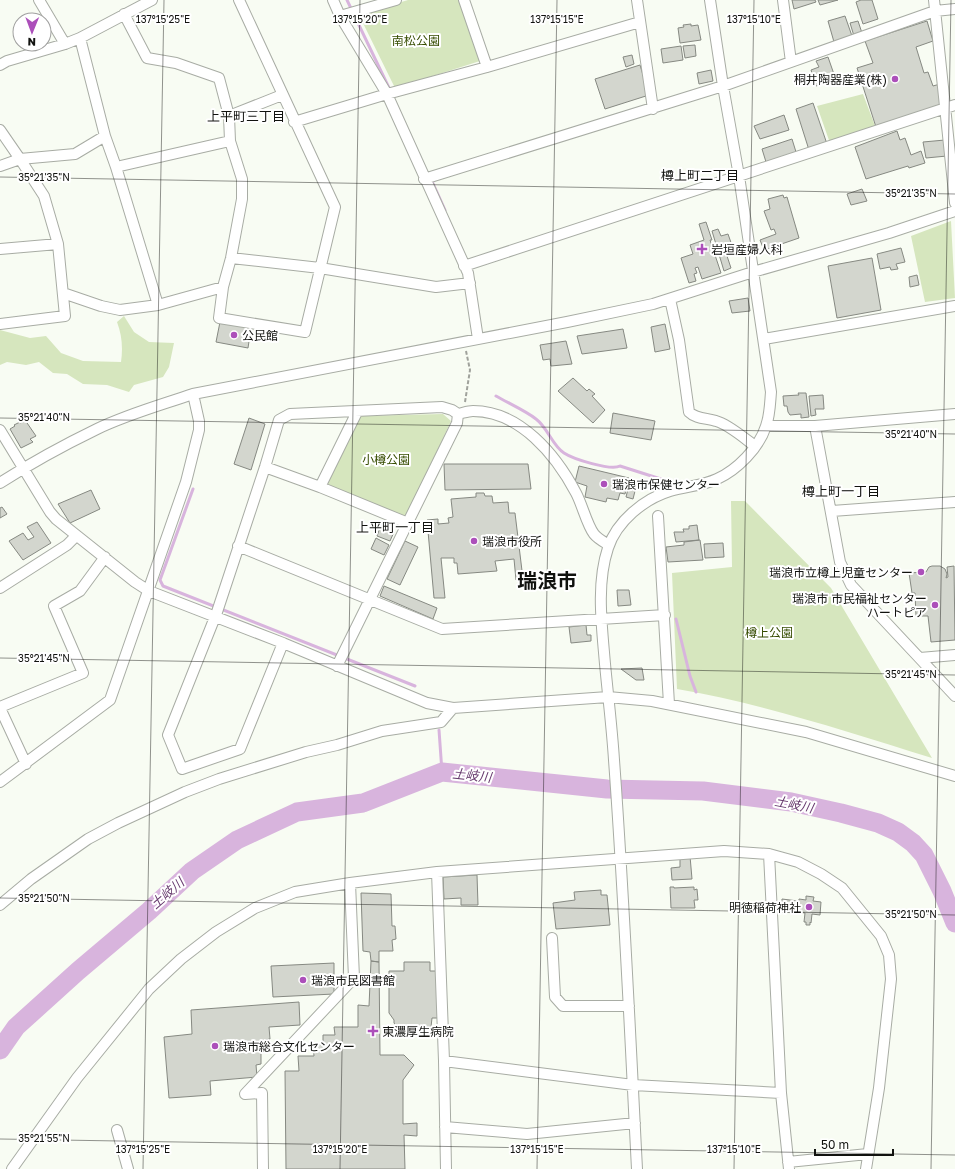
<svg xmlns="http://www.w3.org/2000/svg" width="955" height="1169" viewBox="0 0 955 1169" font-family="'Golos Text','Noto Sans JP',sans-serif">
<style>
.green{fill:#d6e6be}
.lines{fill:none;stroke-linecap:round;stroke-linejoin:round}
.stream{stroke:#d8b4dd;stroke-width:3}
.river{stroke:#d8b4dd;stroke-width:19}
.building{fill:#d3d6ce;stroke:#868982}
.minor-casing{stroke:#a8aca4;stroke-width:12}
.path{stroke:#a0a29c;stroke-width:2;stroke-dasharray:4 2;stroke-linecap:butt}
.minor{stroke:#fff;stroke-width:10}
.ticks{fill:none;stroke:#11120f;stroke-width:1;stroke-opacity:0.45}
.poi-dot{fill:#ac4fba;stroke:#fff;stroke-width:1.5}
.labels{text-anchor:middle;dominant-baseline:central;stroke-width:4;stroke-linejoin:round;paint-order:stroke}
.park-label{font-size:12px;fill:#364c00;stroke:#fff}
.poi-label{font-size:12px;fill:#11120f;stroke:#fff;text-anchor:start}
.neighbourhood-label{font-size:13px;fill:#11120f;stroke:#fff}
.water-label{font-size:13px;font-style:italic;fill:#66396d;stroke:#fff}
.town-label{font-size:20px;font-weight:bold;fill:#11120f;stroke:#fff}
.ticks-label{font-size:10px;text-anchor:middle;fill:#11120f;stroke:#fff;stroke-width:4;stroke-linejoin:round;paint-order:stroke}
</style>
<rect width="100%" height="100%" fill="#f8fcf3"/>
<!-- green -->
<path class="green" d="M408 0H460L480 61 395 88 359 15Z
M863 94 877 131 831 146 817 106Z
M951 221 955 298 925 302 911 236Z
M124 316 134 332 149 342 174 343 169 367 163 377 134 385 129 392 107 385 83 384 67 374 53 373 39 362 26 365 7 362 0 365V330L30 338 46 336 61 353 83 361 121 362C123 348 122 335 117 322Z
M443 414 451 421 406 518 326 484 359 416Z
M731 501H745L831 588 932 758C848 732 764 704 677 689L672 573 732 567Z"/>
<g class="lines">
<!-- stream -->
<path class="stream" d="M347 0 390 90
M431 179 445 210
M496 396C508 403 526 411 536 419 548 428 552 445 564 453 573 459 611 471 620 466L664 480
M193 489 160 580 163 586 415 686
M676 619 690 676 696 692
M439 730 442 772"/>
<!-- river -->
<path class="river" d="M0 1050 16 1027 78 971 149 911 192 871 237 840 297 812 363 803 442 772 607 789 703 791 791 802 841 813 878 823 898 832 913 843 924 855 942 891 955 923"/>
</g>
<!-- building -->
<path class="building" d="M792 0H815L816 2 794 9Z
M818 0H838L820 5Z
M861 0H872L878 19 863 24 856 2Z
M845 16 852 36 834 42 828 21Z
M858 21 862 33 854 36 850 23Z
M927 21 933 41 916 47 924 73 928 72 933 86 940 84 945 103 876 127 857 68 873 63 865 41Z
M691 24V26L698 25 701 40 680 43 678 28 684 27 683 25Z
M695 45 696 56 685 58 683 46Z
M681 46 683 60 663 63 661 49Z
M632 55 634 64 626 67 623 57Z
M828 57 836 80 816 86 811 70 819 67 816 61Z
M640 65 649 95 605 109 595 79Z
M711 70 713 81 699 84 697 73Z
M813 103 827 144 809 150 796 109Z
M784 115 789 130 760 139 754 126Z
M897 131 900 140 905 138 911 155 921 151 925 163 909 168 908 166 866 179 855 147Z
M792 139 796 152 766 162 762 149Z
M945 140 947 156 926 158 923 142Z
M862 189 867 201 851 205 847 194Z
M783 195 784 198 787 197 799 238 764 250 760 240 776 234 774 229 771 230 764 211 770 209 768 199Z
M706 222 712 240H710L721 273 702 279 698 267 695 268 697 273 694 274 696 281 689 283 681 258 693 254 690 245 704 240 699 224Z
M718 229 721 236 728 234 735 254 727 256 731 268 724 271 712 231Z
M901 248 905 262 896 264 898 269 891 270 890 267 880 269 877 254Z
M872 258 881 310 837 318 828 266Z
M917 275 919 285 910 287 909 277Z
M748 298 750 311 732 313 729 301Z
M220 322 251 328 248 348 216 342Z
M665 324 670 349 655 352 651 327Z
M623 329 627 348 582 354 577 336Z
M566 341 572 364 551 366 550 359 543 360 540 345Z
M573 378 587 391 589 389 595 394 592 396 605 410 593 423 558 391Z
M798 393H806L809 417 801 418V414L790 415 788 412 787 406H784L783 396 799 395Z
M823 395 824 409H815L816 415 811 416 809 396Z
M613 413 655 421 651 440 610 433Z
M249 418 265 424 251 470 234 464Z
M25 420 36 436 30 439 33 442 21 448 10 429 15 426 14 425 20 422V423Z
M444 464H528L531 489 445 490Z
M579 466 629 478 625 494 620 493 618 500 607 498 606 502 585 497 587 486 575 482Z
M628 489 635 491 633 499 626 497Z
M91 490 100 509 70 523 58 504Z
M476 493H484L485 496H492L493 503 508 502 509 513H515L523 579 516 580 514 559 495 561 497 571 458 574 457 563H454V558H441L445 598H434L427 520 438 519V524L449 523 448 518 453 517 451 499 476 497Z
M2 507 7 514 0 518V508Z
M37 522 51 543 23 560 9 541 23 533 28 540 34 537 27 527Z
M381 525 394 532 390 541 377 536Z
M697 525 699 540 676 542 674 532H684L683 529H689V526Z
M376 538 389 545 384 555 371 549Z
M700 540 703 560 668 562 666 547 684 545V542Z
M405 541 418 547 400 585 387 579Z
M723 543 724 557 705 558 704 544Z
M932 566H940L945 569 947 574 946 578 948 577 947 567 954 566 955 640 931 642 928 616H916L915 593H912L909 573 926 572 929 567Z
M384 586 437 608 433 619 380 596Z
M617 590H629L631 605 618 606Z
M586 625 587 635H591V641L571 643 569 627Z
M642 668 644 680H636L621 669Z
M690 856 692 879 672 880 671 868 680 867V857Z
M477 875 478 905H461V898L444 899 443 877Z
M670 887H674V888L694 887V890L697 889 698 900H694L695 908H671Z
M601 890V895H607L610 925 556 929 553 903 575 900 574 892Z
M361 893 391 894 392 926H395L396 939 392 940 393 951H379V962L371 961 370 952 363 951Z
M806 896 814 897 813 901 821 902 820 915 812 914 811 923 810 922V925H806V922H804L805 913 798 912 799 899 806 900Z
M782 899 798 901 797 913 781 912Z
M371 961 379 962 380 1055H404L414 1065 403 1080V1124L417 1123V1136L404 1135 405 1169H286L285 1071H299L298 1056H314L313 1044H323V1035H335L334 1027H358V1005L369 1006Z
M404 962H430V971H437L438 1018H432L431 1027H397L394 1023V1020L389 1013V971H404Z
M334 963V994L273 997 271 966Z
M299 1002 300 1025 269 1027 270 1039 265 1040 266 1052H261V1064L256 1065 257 1077 210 1081 211 1095 169 1098 164 1037 192 1034 191 1010Z"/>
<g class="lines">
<!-- minor casing -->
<g class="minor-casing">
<path id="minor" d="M39 0 65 44
M333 0 340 16 387 94 468 273 478 339
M464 0 487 67
M637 0 653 109
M783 0 791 62
M934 0 955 203
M124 14 147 58 176 63 219 78 229 116 230 141 242 179V199L231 258 223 287 219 318 305 332 335 207 239 0
M340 16 396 0
M80 38 105 136 116 167 158 305
M0 65 7 61 65 44 80 38 152 0
M229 116 282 95
M294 122 387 94 487 67 640 22
M0 130 20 159 44 196 58 244 65 316 0 324
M0 166 20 159 75 154 105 136
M116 167 230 141
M424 179 723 86 935 11 955 9
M0 249 58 244
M231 258 320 268 436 287 470 283
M464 266 955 105
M63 293 101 306 120 310 158 305 223 287
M670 299 679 340 689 412C696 419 707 418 716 421 728 424 744 438 755 446
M764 339 955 306
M458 414C463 413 468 411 473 411 520 411 556 455 576 493 582 504 587 525 594 534 598 539 604 542 609 545
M766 426H815L955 414
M815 426 840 562 851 585 955 696
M0 430 50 512 56 519 135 582 149 591 283 643 427 703 453 708 608 697 652 701 806 732 955 776
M265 467 320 487 408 523
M0 483C31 463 64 445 97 429 128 414 161 405 193 394L567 322 653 304 753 272 889 233 955 211
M320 487 357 412
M832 511 955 502
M658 516 669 704
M238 546 442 629 665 615
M0 588 67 545 76 536
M283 643 240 749 182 769 168 735 217 612 265 467 279 420 290 414 442 407 452 410 458 414
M920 658 955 655
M337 666 457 423 458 414
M0 707 83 673 54 606 80 591 105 557
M0 708 26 764
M0 782 110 700 186 482 199 430V421L193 394
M769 854 781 1093 789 1169
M437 872 444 1061 446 1169
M0 905 31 879 88 839 118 823 185 792 219 779 306 752 337 745 382 731 441 722 453 708
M552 938 555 997 563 1006H629
M444 1061 633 1085 781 1093
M445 1127 527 1134 635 1123
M117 1130 128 1169
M788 1162 868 1154
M12 1169 77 1078 149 989 181 959 216 932 255 908 295 892 350 883 437 872 724 851 769 854 798 862 821 874 842 888 881 936 889 955 891 979 879 1088 866 1169
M263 1169 262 1093 245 1094 354 978 350 883
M637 1169C630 1033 624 896 614 760 612 728 608 696 605 664 602 627 596 584 608 548 617 521 644 499 670 491 686 486 702 486 717 479 737 470 759 448 766 426 770 415 770 403 771 392L739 176 723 86 710 0"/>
</g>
<!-- path -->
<path class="path" d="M465 402 470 370 466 351"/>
<!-- minor -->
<use href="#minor" class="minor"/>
</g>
<!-- ticks -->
<path class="ticks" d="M0 177 955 194M0 418 955 434M0 658 955 675M0 898 955 915M0 1139 955 1155M143 1169 164 0M340 1169 360 0M537 1169 557 0M734 1169 754 0M931 1169 951 0"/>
<!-- markers -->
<g class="poi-dot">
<circle cx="895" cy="79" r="4"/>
<path d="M700 243h4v4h4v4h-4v4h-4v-4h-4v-4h4z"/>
<circle cx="234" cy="335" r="4"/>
<circle cx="604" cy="484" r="4"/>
<circle cx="474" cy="541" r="4"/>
<circle cx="921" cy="572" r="4"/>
<circle cx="935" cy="605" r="4"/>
<circle cx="809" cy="907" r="4"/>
<circle cx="303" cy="980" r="4"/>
<path d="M371 1025h4v4h4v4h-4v4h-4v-4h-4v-4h4z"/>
<circle cx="215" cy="1046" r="4"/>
</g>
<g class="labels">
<!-- park labels -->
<g class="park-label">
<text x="416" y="40">南松公園</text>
<text x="386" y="459">小樽公園</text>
<text x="769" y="632">樽上公園</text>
</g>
<!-- poi labels -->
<g class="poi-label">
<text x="887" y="79" text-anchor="end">桐井陶器産業(株)</text>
<text x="711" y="249">岩垣産婦人科</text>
<text x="242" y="335">公民館</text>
<text x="612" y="484">瑞浪市保健センター</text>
<text x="482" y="541">瑞浪市役所</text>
<text x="913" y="572" text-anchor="end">瑞浪市立樽上児童センター</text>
<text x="927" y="598" text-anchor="end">瑞浪市 市民福祉センター<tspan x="927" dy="14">ハートピア</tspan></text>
<text x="801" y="907" text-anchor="end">明徳稲荷神社</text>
<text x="311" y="980">瑞浪市民図書館</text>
<text x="382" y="1031">東濃厚生病院</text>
<text x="223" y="1046">瑞浪市総合文化センター</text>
</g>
<!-- neighbourhood labels -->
<g class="neighbourhood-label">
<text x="246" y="116">上平町三丁目</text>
<text x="700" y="175">樽上町二丁目</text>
<text x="841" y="491">樽上町一丁目</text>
<text x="395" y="527">上平町一丁目</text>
</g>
<!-- water labels -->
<g class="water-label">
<text transform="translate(472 775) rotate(6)">土岐川</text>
<text transform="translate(794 804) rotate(11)">土岐川</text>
<text transform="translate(167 893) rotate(-41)">土岐川</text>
</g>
<!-- town labels -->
<g class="town-label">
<text x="547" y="580">瑞浪市</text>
</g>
</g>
<g class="ticks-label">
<text x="163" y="23">137°15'25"E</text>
<text x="360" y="23">137°15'20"E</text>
<text x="557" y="23">137°15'15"E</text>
<text x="754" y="23">137°15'10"E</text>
<text x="44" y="181">35°21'35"N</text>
<text x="911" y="197">35°21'35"N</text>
<text x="44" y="421">35°21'40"N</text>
<text x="911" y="438">35°21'40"N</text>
<text x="44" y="662">35°21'45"N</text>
<text x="911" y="678">35°21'45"N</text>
<text x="44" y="902">35°21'50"N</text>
<text x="911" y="918">35°21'50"N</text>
<text x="44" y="1142">35°21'55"N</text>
<text x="143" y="1153">137°15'25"E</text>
<text x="340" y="1153">137°15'20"E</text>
<text x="537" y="1153">137°15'15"E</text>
<text x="734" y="1153">137°15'10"E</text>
</g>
<!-- north arrow -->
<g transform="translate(32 32) rotate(181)"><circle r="19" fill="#ffffff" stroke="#a0a09f"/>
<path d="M0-3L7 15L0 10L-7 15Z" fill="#ac4fba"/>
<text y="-6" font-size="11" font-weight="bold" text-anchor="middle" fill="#11120f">N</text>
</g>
<!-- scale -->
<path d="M815 1149v6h78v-6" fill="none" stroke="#11120f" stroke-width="2"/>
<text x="821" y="1149" font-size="12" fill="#11120f" stroke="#ffffff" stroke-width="3" paint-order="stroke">50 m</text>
</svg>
